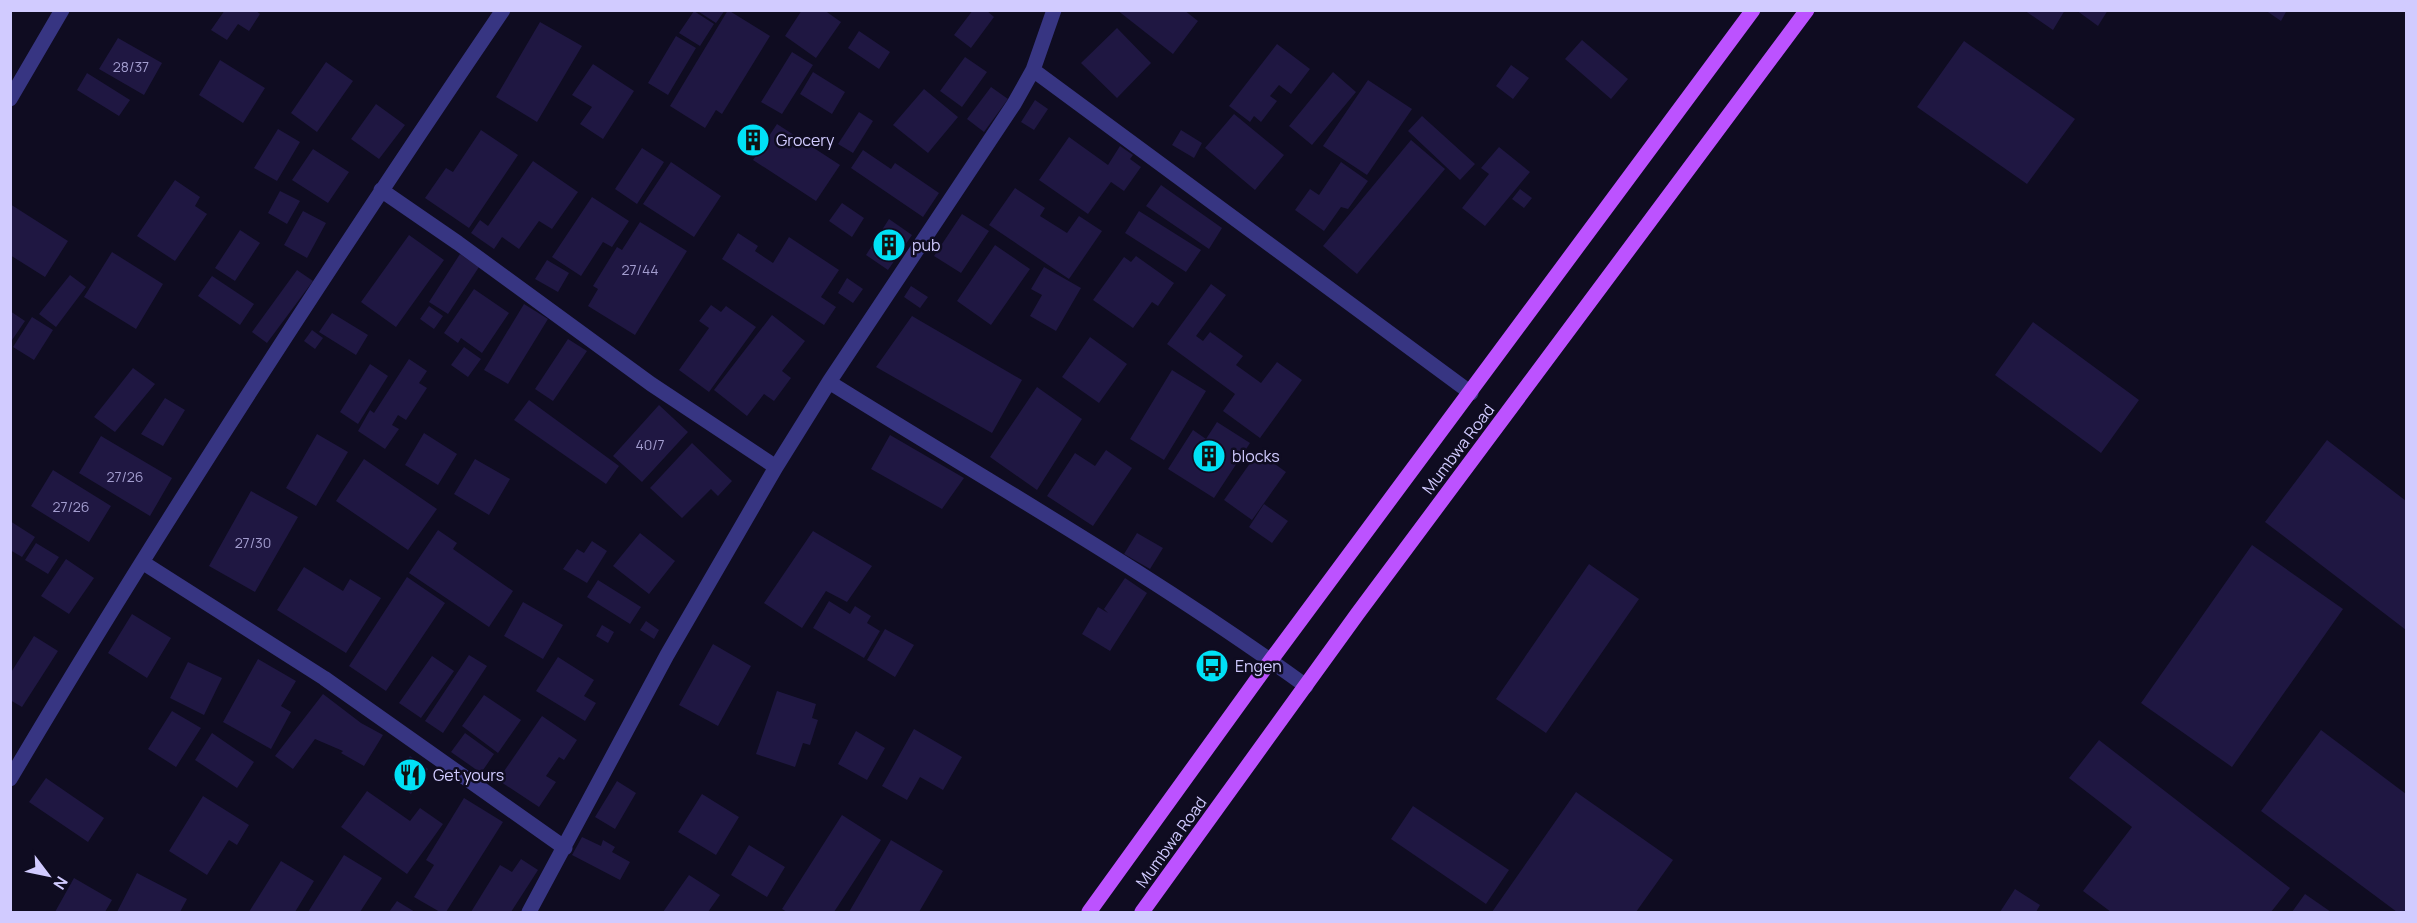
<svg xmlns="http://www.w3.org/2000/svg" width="2417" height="923" viewBox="0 0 2417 923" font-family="Manrope,sans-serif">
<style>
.building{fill:#1f1742}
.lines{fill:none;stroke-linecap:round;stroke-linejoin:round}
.street{stroke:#373582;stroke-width:15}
.primary{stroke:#bc52ff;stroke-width:15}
.labels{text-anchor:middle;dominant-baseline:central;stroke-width:5;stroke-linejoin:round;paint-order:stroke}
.number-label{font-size:14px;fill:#a49ed0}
.poi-label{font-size:16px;fill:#d1cbff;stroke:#0f0c21;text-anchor:start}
.street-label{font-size:16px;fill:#d1cbff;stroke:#0f0c21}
</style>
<rect width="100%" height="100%" fill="#0f0c21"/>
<!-- building -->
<path class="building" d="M225 10H255L260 14 249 31 238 24 227 40 211 30Z
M696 10H725L716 23Z
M728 10 770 36 722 114 716 110 705 128 670 106Z
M802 10H824L841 22 816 58 785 36Z
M973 10H986L994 17 971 48 954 35Z
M1117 10H1184L1198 21 1173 54Z
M2024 10H2065L2053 30Z
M2076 10H2108L2098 26Z
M2265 10H2287L2281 21Z
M694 11 714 24 700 46 679 33Z
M540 22 582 46 537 122 496 97Z
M1117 28 1151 63 1117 98 1081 63Z
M859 31 890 52 879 69 848 48Z
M676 36 696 48 668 95 648 83Z
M118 38 162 63 144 95 99 69Z
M1582 40 1628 79 1611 99 1565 59Z
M1964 41 2075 119 2027 184 1917 107Z
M1277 44 1310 69 1291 94 1279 85 1270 96 1277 101 1261 122 1254 116 1250 122 1229 106Z
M792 52 813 65 782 114 761 102Z
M965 57 987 72 962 107 940 91Z
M220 60 265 88 243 123 199 95Z
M326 62 353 81 317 132 291 113Z
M593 64 634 91 603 139 580 124 592 107 572 95Z
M1511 65 1529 78 1513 99 1496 86Z
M813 72 845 92 832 114 800 94Z
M1333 72 1356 92 1312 145 1289 126Z
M87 73 130 100 119 116 77 90Z
M1368 80 1412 109 1367 175 1323 146Z
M991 87 1008 99 984 132 967 119Z
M924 89 958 117 928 153 893 125Z
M1035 100 1048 109 1034 130 1021 122Z
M376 104 405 125 379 159 351 139Z
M859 112 873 121 853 153 838 144Z
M1234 114 1284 155 1255 190 1205 148Z
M1422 116 1475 164 1460 180 1408 131Z
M753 123 768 133 752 157 737 148Z
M777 124 840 165 816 201 753 160Z
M278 129 300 142 277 181 254 168Z
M481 130 518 155 469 228 425 198 446 168 453 172Z
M1181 130 1202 143 1194 158 1172 145Z
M1069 137 1108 165 1120 146 1133 155 1130 159 1141 167 1124 191 1111 182 1088 214 1039 180Z
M1411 140 1445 169 1357 274 1323 246Z
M1499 147 1530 172 1485 226 1462 208 1489 174 1481 168Z
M642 148 664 162 637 204 615 189Z
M313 149 349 172 328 203 292 180Z
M863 150 891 169 895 163 939 193 923 217 851 168Z
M533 161 578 192 552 229 539 221 519 249 502 237 494 249 471 233 480 220 488 226Z
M671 162 721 196 694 237 643 204Z
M1341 162 1368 181 1348 209 1341 207 1324 231 1295 210 1310 189 1319 195Z
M175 180 200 197 195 206 207 214 175 261 137 236Z
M1161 185 1222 228 1209 249 1146 206Z
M1015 188 1045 208 1040 216 1067 233 1079 216 1102 231 1069 279 989 225Z
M1520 189 1532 198 1524 208 1512 199Z
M280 191 300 201 287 224 268 213Z
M592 197 629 221 612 247 603 242 581 276 552 257Z
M842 203 864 218 852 237 829 221Z
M10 204 68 241 45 277 10 255Z
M303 211 326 223 307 258 284 245Z
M1139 211 1201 250 1186 272 1125 233Z
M962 214 989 231 961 273 934 256Z
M889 219 912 235 888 270 866 255Z
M640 222 687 251 635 335 588 306 598 289 593 286 617 247 622 250Z
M240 230 260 243 235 281 215 268Z
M738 233 758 246 755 251 773 263 789 237 839 270 821 297 836 307 824 325 722 259Z
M409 235 444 260 396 327 361 302Z
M995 245 1030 269 991 325 957 301Z
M112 252 163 284 136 329 84 297Z
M460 254 479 267 448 314 429 302Z
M1136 256 1174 283 1158 306 1152 302 1133 328 1093 300 1124 257 1131 262Z
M547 260 569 273 558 292 535 279Z
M1044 267 1081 288 1056 331 1030 316 1042 295 1031 289Z
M297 270 313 281 267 343 252 332Z
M70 275 86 287 56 327 39 314Z
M212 276 254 304 240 325 198 296Z
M847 278 863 289 853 303 838 293Z
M1211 284 1226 295 1196 336 1203 341 1210 332 1243 356 1236 365 1261 383 1277 362 1302 380 1260 438 1223 411 1235 394 1167 344Z
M911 286 928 297 920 308 904 297Z
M474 289 509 313 482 353 461 338 458 343 444 333Z
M524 304 548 319 508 384 484 370Z
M711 305 721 312 726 306 756 327 709 392 679 370 709 328 699 321Z
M429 306 443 316 434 329 420 319Z
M10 311 25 321 10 343Z
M332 313 368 335 356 355 319 332Z
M772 315 805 341 782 371 791 378 774 401 764 394 747 416 714 390Z
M912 316 1022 380 992 433 876 367Z
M32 317 53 330 34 360 13 347Z
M2033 322 2139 400 2101 453 1995 375Z
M312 330 323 338 315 349 304 341Z
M1090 337 1127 364 1099 403 1062 377Z
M568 339 587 351 553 401 535 389Z
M464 347 481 359 468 377 451 365Z
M409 359 427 371 419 383 427 388 406 420 398 415 392 425 399 429 385 449 358 431 370 410 374 413Z
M370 364 388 376 358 424 340 412Z
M133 368 155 384 115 432 94 417Z
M1172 370 1206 391 1164 460 1130 439Z
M1037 387 1082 419 1037 490 990 457Z
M165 398 185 410 163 446 141 434Z
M529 400 619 466 606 484 514 420Z
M659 405 688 432 642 482 613 456Z
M1217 422 1250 443 1214 498 1168 469 1193 430 1206 439Z
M424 433 457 454 438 485 405 465Z
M317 434 348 452 316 506 286 488Z
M890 435 964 478 942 509 871 469Z
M101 436 172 478 150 516 79 473Z
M2327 440 2406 501V630L2265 522Z
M692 443 732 481 718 496 711 489 682 518 650 488Z
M1106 450 1132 468 1093 526 1047 496 1075 453 1095 466Z
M1258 452 1286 472 1252 520 1224 500Z
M364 459 437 509 408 550 336 501Z
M475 459 510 479 489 515 454 494Z
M53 470 111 506 89 542 31 506Z
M251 491 298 517 255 592 209 566Z
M1264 504 1288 521 1272 543 1249 527Z
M10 521 35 537 22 557 10 550Z
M438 530 457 543 453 549 513 591 489 627 409 573Z
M813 531 872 566 847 602 826 591 802 628 764 603Z
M640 533 675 561 649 594 613 566Z
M1137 533 1163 548 1150 569 1124 554Z
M592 541 607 551 587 583 563 569 577 549 584 553Z
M36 543 59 557 48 574 25 560Z
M2252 545 2343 609 2232 767 2141 703Z
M66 559 94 578 69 614 41 596Z
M1589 564 1639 599 1546 733 1496 699Z
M304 567 343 591 350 579 381 598 346 653 277 610Z
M407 577 445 603 386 691 349 666Z
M1125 578 1147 593 1110 651 1082 634 1098 607 1108 613 1104 609Z
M598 580 641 607 630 624 587 597Z
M829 601 850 614 855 606 871 616 867 623 880 631 864 658 813 628Z
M523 602 563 625 543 659 504 636Z
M132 614 171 638 147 678 108 653Z
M646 621 659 630 654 639 640 630Z
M602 625 614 632 608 643 596 636Z
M885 629 914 645 895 677 867 660Z
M34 636 58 651 22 707 10 700V674Z
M713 644 751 666 718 726 679 705Z
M469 655 487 666 443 733 425 721Z
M432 656 454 671 421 718 399 703Z
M558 657 594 680 584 696 596 703 585 721 536 691Z
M258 659 296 681 281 706 291 712 271 749 223 722Z
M188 662 222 678 204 715 170 698Z
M777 691 816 704 812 718 818 720 810 745 803 743 795 767 756 754Z
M323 694 361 723 383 735 364 766 341 753 343 751 315 739 293 769 275 756Z
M484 695 521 720 498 753 462 726Z
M172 711 201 728 176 767 148 749Z
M542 716 577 740 564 760 559 757 546 776 556 782 539 807 498 780Z
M914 729 962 757 943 790 920 777 907 800 882 786Z
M2321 730 2406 794V912H2397L2261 811Z
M856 731 885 748 867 780 838 764Z
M212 733 254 762 237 788 195 760Z
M465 733 494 754 481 773 451 752Z
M2099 740 2290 888 2271 912H2111L2083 891 2132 827 2069 778Z
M410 756 428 769 411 794 392 780Z
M46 778 104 818 88 842 29 802Z
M617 781 636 793 615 829 595 817Z
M367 791 410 821 420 808 443 824 407 874 341 827Z
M1576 792 1673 860 1636 912H1492Z
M702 794 739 817 716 855 678 832Z
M203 796 249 825 237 845 229 840 207 875 169 851Z
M464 798 503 822 446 912H440L414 897 434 865 426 860Z
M1413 806 1509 870 1486 904 1391 839Z
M842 815 881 840 834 912H787L782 909Z
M582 837 601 846 603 840 615 847 612 852 630 862 620 880 572 855Z
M891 840 943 871 919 912H849Z
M749 845 785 867 767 897 731 875Z
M344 855 382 878 360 912H308Z
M521 859 538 870 511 912H471L500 865 512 872Z
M281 861 314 881 295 912H249Z
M137 873 187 899 180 912H117Z
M689 875 720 895 708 912H663Z
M74 878 112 900 105 912H55Z
M2015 889 2040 905 2036 912H2000Z
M2305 894 2331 912H2292Z
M397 901 415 912H389Z"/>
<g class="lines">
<!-- street -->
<path class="street" d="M1033 70 1471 393
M10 99 62 10
M381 190 458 243 651 384 776 467
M829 382C989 482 1153 575 1306 686
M142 562 324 678 565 848
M10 779C165 517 332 262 503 10
M529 912 667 655 776 467 829 382 1014 104 1033 70 1054 10"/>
<!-- primary -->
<path class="primary" d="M1089 912 1271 660 1753 10
M1142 912 1358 613 1807 10"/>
</g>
<!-- icons -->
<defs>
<g id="building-disc" transform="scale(1.725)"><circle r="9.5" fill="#00e1f6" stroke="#0f0c21"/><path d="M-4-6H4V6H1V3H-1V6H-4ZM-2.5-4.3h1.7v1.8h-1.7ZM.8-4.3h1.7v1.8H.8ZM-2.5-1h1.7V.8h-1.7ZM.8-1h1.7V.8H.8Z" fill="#111"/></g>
<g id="bus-disc" transform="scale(1.725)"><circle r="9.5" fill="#00e1f6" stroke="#0f0c21"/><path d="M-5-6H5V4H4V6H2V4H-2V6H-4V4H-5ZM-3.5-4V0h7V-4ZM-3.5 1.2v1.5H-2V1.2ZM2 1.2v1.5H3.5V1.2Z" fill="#111"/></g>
<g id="restaurant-disc" transform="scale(1.725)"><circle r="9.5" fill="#00e1f6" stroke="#0f0c21"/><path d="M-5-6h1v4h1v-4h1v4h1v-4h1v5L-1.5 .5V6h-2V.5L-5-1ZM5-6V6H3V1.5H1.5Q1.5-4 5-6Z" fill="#111"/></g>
</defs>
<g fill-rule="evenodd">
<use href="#building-disc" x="753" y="140"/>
<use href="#building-disc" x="889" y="245"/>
<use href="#building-disc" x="1209" y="456"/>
<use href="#bus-disc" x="1212" y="666"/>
<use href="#restaurant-disc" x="410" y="775"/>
</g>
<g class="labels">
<!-- number labels -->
<g class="number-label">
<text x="131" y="66">28/37</text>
<text x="640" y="269">27/44</text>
<text x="650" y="444">40/7</text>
<text x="125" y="476">27/26</text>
<text x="71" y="506">27/26</text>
<text x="253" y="542">27/30</text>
</g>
<!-- poi labels -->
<g class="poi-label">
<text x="776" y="140">Grocery</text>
<text x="912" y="245">pub</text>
<text x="1232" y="456">blocks</text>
<text x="1235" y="666">Engen</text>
<text x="433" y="775">Get yours</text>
</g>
<!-- street labels -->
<g class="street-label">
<text transform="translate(1458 449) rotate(-53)">Mumbwa Road</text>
<text transform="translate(1171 842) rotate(-54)">Mumbwa Road</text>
</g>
</g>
<!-- border -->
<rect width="2417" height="923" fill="none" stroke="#d1cbff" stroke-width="24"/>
<!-- north arrow -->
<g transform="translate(48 875) rotate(122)" stroke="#0f0c21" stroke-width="4.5" paint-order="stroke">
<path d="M0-4.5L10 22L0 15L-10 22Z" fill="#d1cbff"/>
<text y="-9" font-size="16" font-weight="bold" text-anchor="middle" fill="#d1cbff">N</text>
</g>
</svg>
